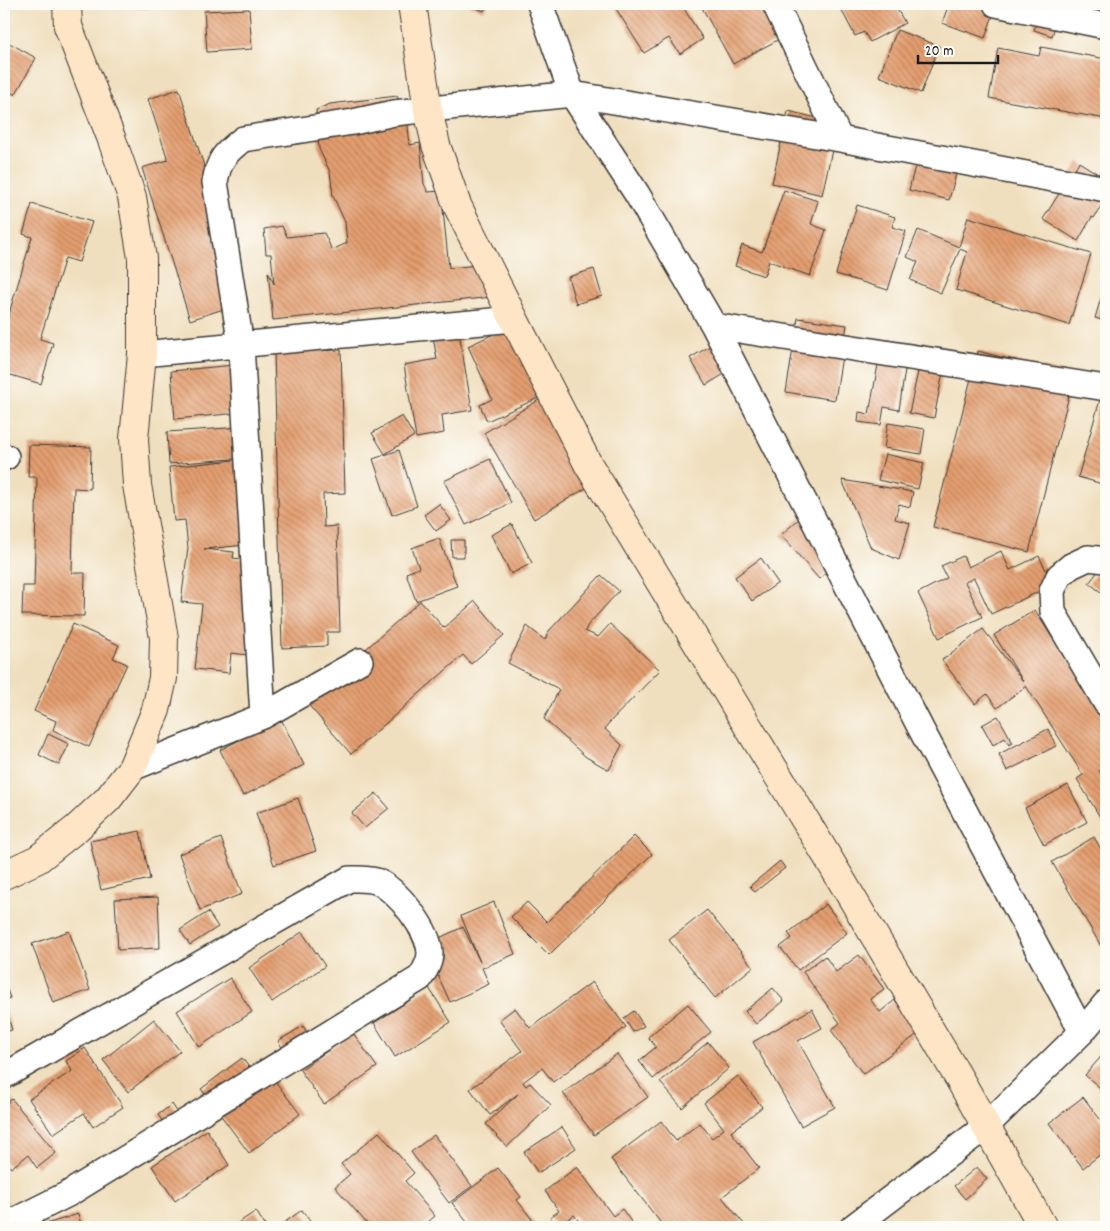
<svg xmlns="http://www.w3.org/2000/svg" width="1110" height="1231" viewBox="0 0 1110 1231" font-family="Dekko,sans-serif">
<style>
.building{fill:url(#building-back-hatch)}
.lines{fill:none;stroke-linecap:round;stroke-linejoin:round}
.street-casing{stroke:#3c3934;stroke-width:28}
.secondary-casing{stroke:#3c3934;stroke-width:30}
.street{stroke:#fff;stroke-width:25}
.secondary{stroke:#fee5c5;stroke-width:28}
</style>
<defs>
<pattern id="building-back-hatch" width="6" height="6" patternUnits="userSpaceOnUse" patternTransform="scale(1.25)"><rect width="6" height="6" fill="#e49e6f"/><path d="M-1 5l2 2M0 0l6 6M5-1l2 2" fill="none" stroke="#b8805a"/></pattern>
</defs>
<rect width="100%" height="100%" fill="#fdfcf7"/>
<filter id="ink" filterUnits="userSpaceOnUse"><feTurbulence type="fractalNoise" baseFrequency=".02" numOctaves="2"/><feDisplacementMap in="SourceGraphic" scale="10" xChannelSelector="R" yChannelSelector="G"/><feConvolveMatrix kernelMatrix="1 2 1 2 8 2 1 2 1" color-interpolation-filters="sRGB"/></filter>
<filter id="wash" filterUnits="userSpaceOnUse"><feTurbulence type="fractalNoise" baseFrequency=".0096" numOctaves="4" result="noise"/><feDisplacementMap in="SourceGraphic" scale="20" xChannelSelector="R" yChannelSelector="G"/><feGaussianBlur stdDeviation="1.12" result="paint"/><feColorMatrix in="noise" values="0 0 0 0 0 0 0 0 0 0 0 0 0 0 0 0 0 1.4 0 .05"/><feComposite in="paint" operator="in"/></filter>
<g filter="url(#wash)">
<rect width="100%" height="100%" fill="#f0dfbe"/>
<g id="blocks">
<!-- building -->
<path class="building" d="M93 4H164V8L93 7Z
M466 4H487L484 11Z
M613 4H681L703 39 680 54 669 38 644 53Z
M700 4H769L787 35 733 64Z
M855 4H894L905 23 870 42 864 32 855 36 842 11Z
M949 4H997L985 38 942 23Z
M1043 4 1062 6 1052 36 1034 30Z
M249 9 252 49 207 52 204 11Z
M897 30 939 46 921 93 879 76Z
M4 40 36 58 15 95 4 88Z
M1041 47 1106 59V119L989 98 998 48 1039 56Z
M179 89 248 301 190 320 142 168 168 160 148 99Z
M397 96 407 118 410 145 420 143 424 184 428 192 441 191 449 268 488 264 502 296 273 320 268 272 274 284 271 254H266L264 229 282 226 287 237 324 233 332 250 347 243 345 222 333 196 330 172 319 149 316 110 330 104Z
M788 111 838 123 822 195 772 183Z
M921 142 962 152 949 200 909 190Z
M1079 162 1106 179V198L1094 218 1092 217 1078 241 1043 219Z
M784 190 818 201 811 224 826 230 810 276 769 261 764 276 735 266 742 245 762 252Z
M32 204 92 222 79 262 65 258 40 339 53 343 41 384 4 373V330L32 237 23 234Z
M857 205 895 217 892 227 906 231 888 290 836 274Z
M968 217 1091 254 1069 325 956 290 967 252 960 249 941 293 910 280 918 262 907 257 918 230 959 247Z
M594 269 602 296 576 304 568 277Z
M1106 281V321L1095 318Z
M798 318 847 325 835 400 786 392Z
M513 325 545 395 487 421 480 405 492 399 468 346Z
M459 332 472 410 442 415 444 433 416 438 404 365 437 359 433 337Z
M715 343 731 370 706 385 690 358Z
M341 350 345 493 323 494 324 527 337 526 340 632H327V646L282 648 274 352Z
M978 351 1074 376 1029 552 933 527Z
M879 359 906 363 899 410 884 407 881 425 858 422 859 412 869 414Z
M234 365 239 413 175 419 171 371Z
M919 367 943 372 934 418 909 413Z
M1105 382 1106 383V485L1078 477Z
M542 398 593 484 534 519 484 433Z
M402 416 414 436 385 454 372 433Z
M888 423 925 429 921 454 884 448Z
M243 427 245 458 169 464 167 432Z
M29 445 91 447 90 489 74 488 72 573H85L84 616 22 615 23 586H34L37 477H28Z
M399 450 417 506 392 515 373 459Z
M885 454 924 463 918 489 878 480Z
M244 459 256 544 204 549 234 552 233 558 258 561 248 655 231 653 229 673 195 669 202 604 181 602 188 548 185 520 174 521 169 467Z
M490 459 511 503 466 525 444 481Z
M842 480 913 492 910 507 899 504 895 519 910 523 899 560 871 548Z
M439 504 451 520 436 531 424 515Z
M800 518 838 562 819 579 781 535Z
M512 524 532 563 511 574 491 535Z
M439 538 457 586 416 601 406 573 419 568 412 548Z
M451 540H464V557H452Z
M1001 551 1010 570 1039 556 1053 585 991 614 974 578 965 582 982 617 939 638 918 593 947 578 941 566 963 556 968 567Z
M761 558 778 583 752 601 735 577Z
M1106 561V596L1089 583Z
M601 575 619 591 588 625 585 631 598 637 610 624 660 670 607 725 605 729 622 745 609 770 586 757 544 719 559 690 557 688 508 663 527 626 545 640 548 632Z
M420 601 444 628 475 601 504 635 471 664 463 655 351 754 306 702Z
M1035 610 1054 641 1068 632 1106 701V766L1099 770 1106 781V820L1103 822 1077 779 1083 775 1026 686 997 708 987 694 975 704 942 660 983 629 1023 681 994 635Z
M73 624 119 645 113 658 127 664 89 747 53 730 56 721 34 711Z
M998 716 1013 743 1009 745 1005 738 993 745 982 725Z
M281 719 304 765 243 796 220 750Z
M1048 729 1056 746 1007 771 999 754Z
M48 734 69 744 59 765 39 755Z
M1068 785 1087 822 1044 845 1025 808Z
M376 793 389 808 365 828 352 813Z
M298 798 316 851 274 865 256 813Z
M140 831 150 879 101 890 90 841Z
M634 836 652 854 549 955 511 917 527 902 547 922Z
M1094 837 1106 858V943L1101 946 1052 862Z
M221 838 242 894 200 910 179 854Z
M780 861 785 868 755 892 750 886Z
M158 897 160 948 118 950 115 899Z
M494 902 515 954 482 968 489 984 450 1002 424 945 463 927 480 962 461 916Z
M826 904 847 933 798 970 780 947 792 938 788 933Z
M707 910 753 967 715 998 669 940Z
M208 912 218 927 190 945 180 930Z
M69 931 90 990 53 1003 32 944Z
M302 932 325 966 272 1002 249 968Z
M859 955 884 989 870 999 880 1012 895 1000 919 1033 863 1074 831 1030 840 1023 803 972 825 956 836 972Z
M230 978 252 1012 199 1047 177 1011Z
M4 982 10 998 4 1000Z
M592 982 626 1027 553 1082 542 1068 523 1082 526 1086 530 1083 551 1105 507 1147 486 1124 518 1094 490 1115 470 1089 522 1051 499 1020 515 1008 530 1028Z
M429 988 451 1022 395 1057 374 1023Z
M773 988 784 1001 756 1024 745 1011Z
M4 1003 12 1030 4 1032Z
M688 1004 711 1032 653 1079 639 1061 656 1047 648 1037Z
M812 1009 822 1028 798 1041 835 1107 801 1126 753 1042Z
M634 1011 644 1026 633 1032 624 1018Z
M154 1019 180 1051 128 1092 103 1060Z
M303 1026 310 1037 285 1053 278 1041Z
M353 1033 377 1067 324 1104 300 1070Z
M708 1042 729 1068 682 1108 660 1082Z
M85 1048 123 1107 93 1127 84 1113 53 1134 29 1099 72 1071 66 1061Z
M1106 1051V1093L1085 1075Z
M617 1054 648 1097 594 1135 563 1093Z
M242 1058 255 1075 265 1068 300 1114 249 1153 201 1089Z
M738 1076 762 1107 731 1132 759 1168 722 1197 744 1224 740 1227H664L611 1159 661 1121 676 1141 700 1123 712 1138 724 1129 704 1103Z
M1083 1097 1106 1127V1150L1083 1168 1049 1123Z
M12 1099 56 1153 37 1168 28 1155 11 1168 4 1159V1105Z
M172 1104 180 1116 166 1126 158 1115Z
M562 1127 576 1148 538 1173 524 1152Z
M207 1130 229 1165 175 1201 152 1166Z
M379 1132 414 1173 405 1181 435 1216 422 1227H370L335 1187 350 1174 341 1164Z
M434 1135 472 1186 449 1203 411 1152Z
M577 1167 613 1216 622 1209 635 1227H583L574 1215 557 1227 550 1217 559 1211 545 1191Z
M977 1167 987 1179 965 1199 954 1186Z
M498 1168 521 1197 517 1200 538 1227H471L452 1203Z
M6 1199 14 1227H4V1200Z
M302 1210 314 1227H278Z
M256 1211 266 1227H236L235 1225Z
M78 1214 82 1227H37Z"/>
</g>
</g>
<g filter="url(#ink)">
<use href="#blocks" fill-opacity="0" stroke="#3c3934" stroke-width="1"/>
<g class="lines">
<!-- street casing -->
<g class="street-casing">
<path id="street" d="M540 4 572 94 637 194 714 326 922 731 1082 1032
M775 4 840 139
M996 4 1106 26
M714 326 1106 388
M142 354 514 319
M4 457H6
M1106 560 1088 558 1071 566 1059 576 1052 591 1053 612 1106 703
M263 716 241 345 215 182C219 159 225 153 243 139L353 122 394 113 572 94 840 139 1106 189
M132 768 263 716 360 661
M4 1076 349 879C358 879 366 878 376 881 397 889 429 930 430 953 430 963 425 970 420 978L68 1194 4 1226
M853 1227 985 1127 1082 1032 1106 1003"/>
</g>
<!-- secondary casing -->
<g class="secondary-casing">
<path id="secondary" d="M412 4 428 110 436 145 457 205 514 319 588 464 827 856 960 1080 1043 1227
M4 875 38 859 77 828 108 799 132 768 156 710 163 678 164 638 137 485 134 439 142 354V258L132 197 112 140 68 26 67 4"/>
</g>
<!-- street -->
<use href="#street" class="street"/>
<!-- secondary -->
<use href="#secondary" class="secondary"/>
</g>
</g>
<!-- margin -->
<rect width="1110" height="1231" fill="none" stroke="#fdfcf7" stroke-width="20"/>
<!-- scale -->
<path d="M918 55v8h80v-8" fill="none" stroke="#1c1c1c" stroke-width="2.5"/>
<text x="925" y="55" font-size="15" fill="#1c1c1c" stroke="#fdfcf7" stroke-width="4" paint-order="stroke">20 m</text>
</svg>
